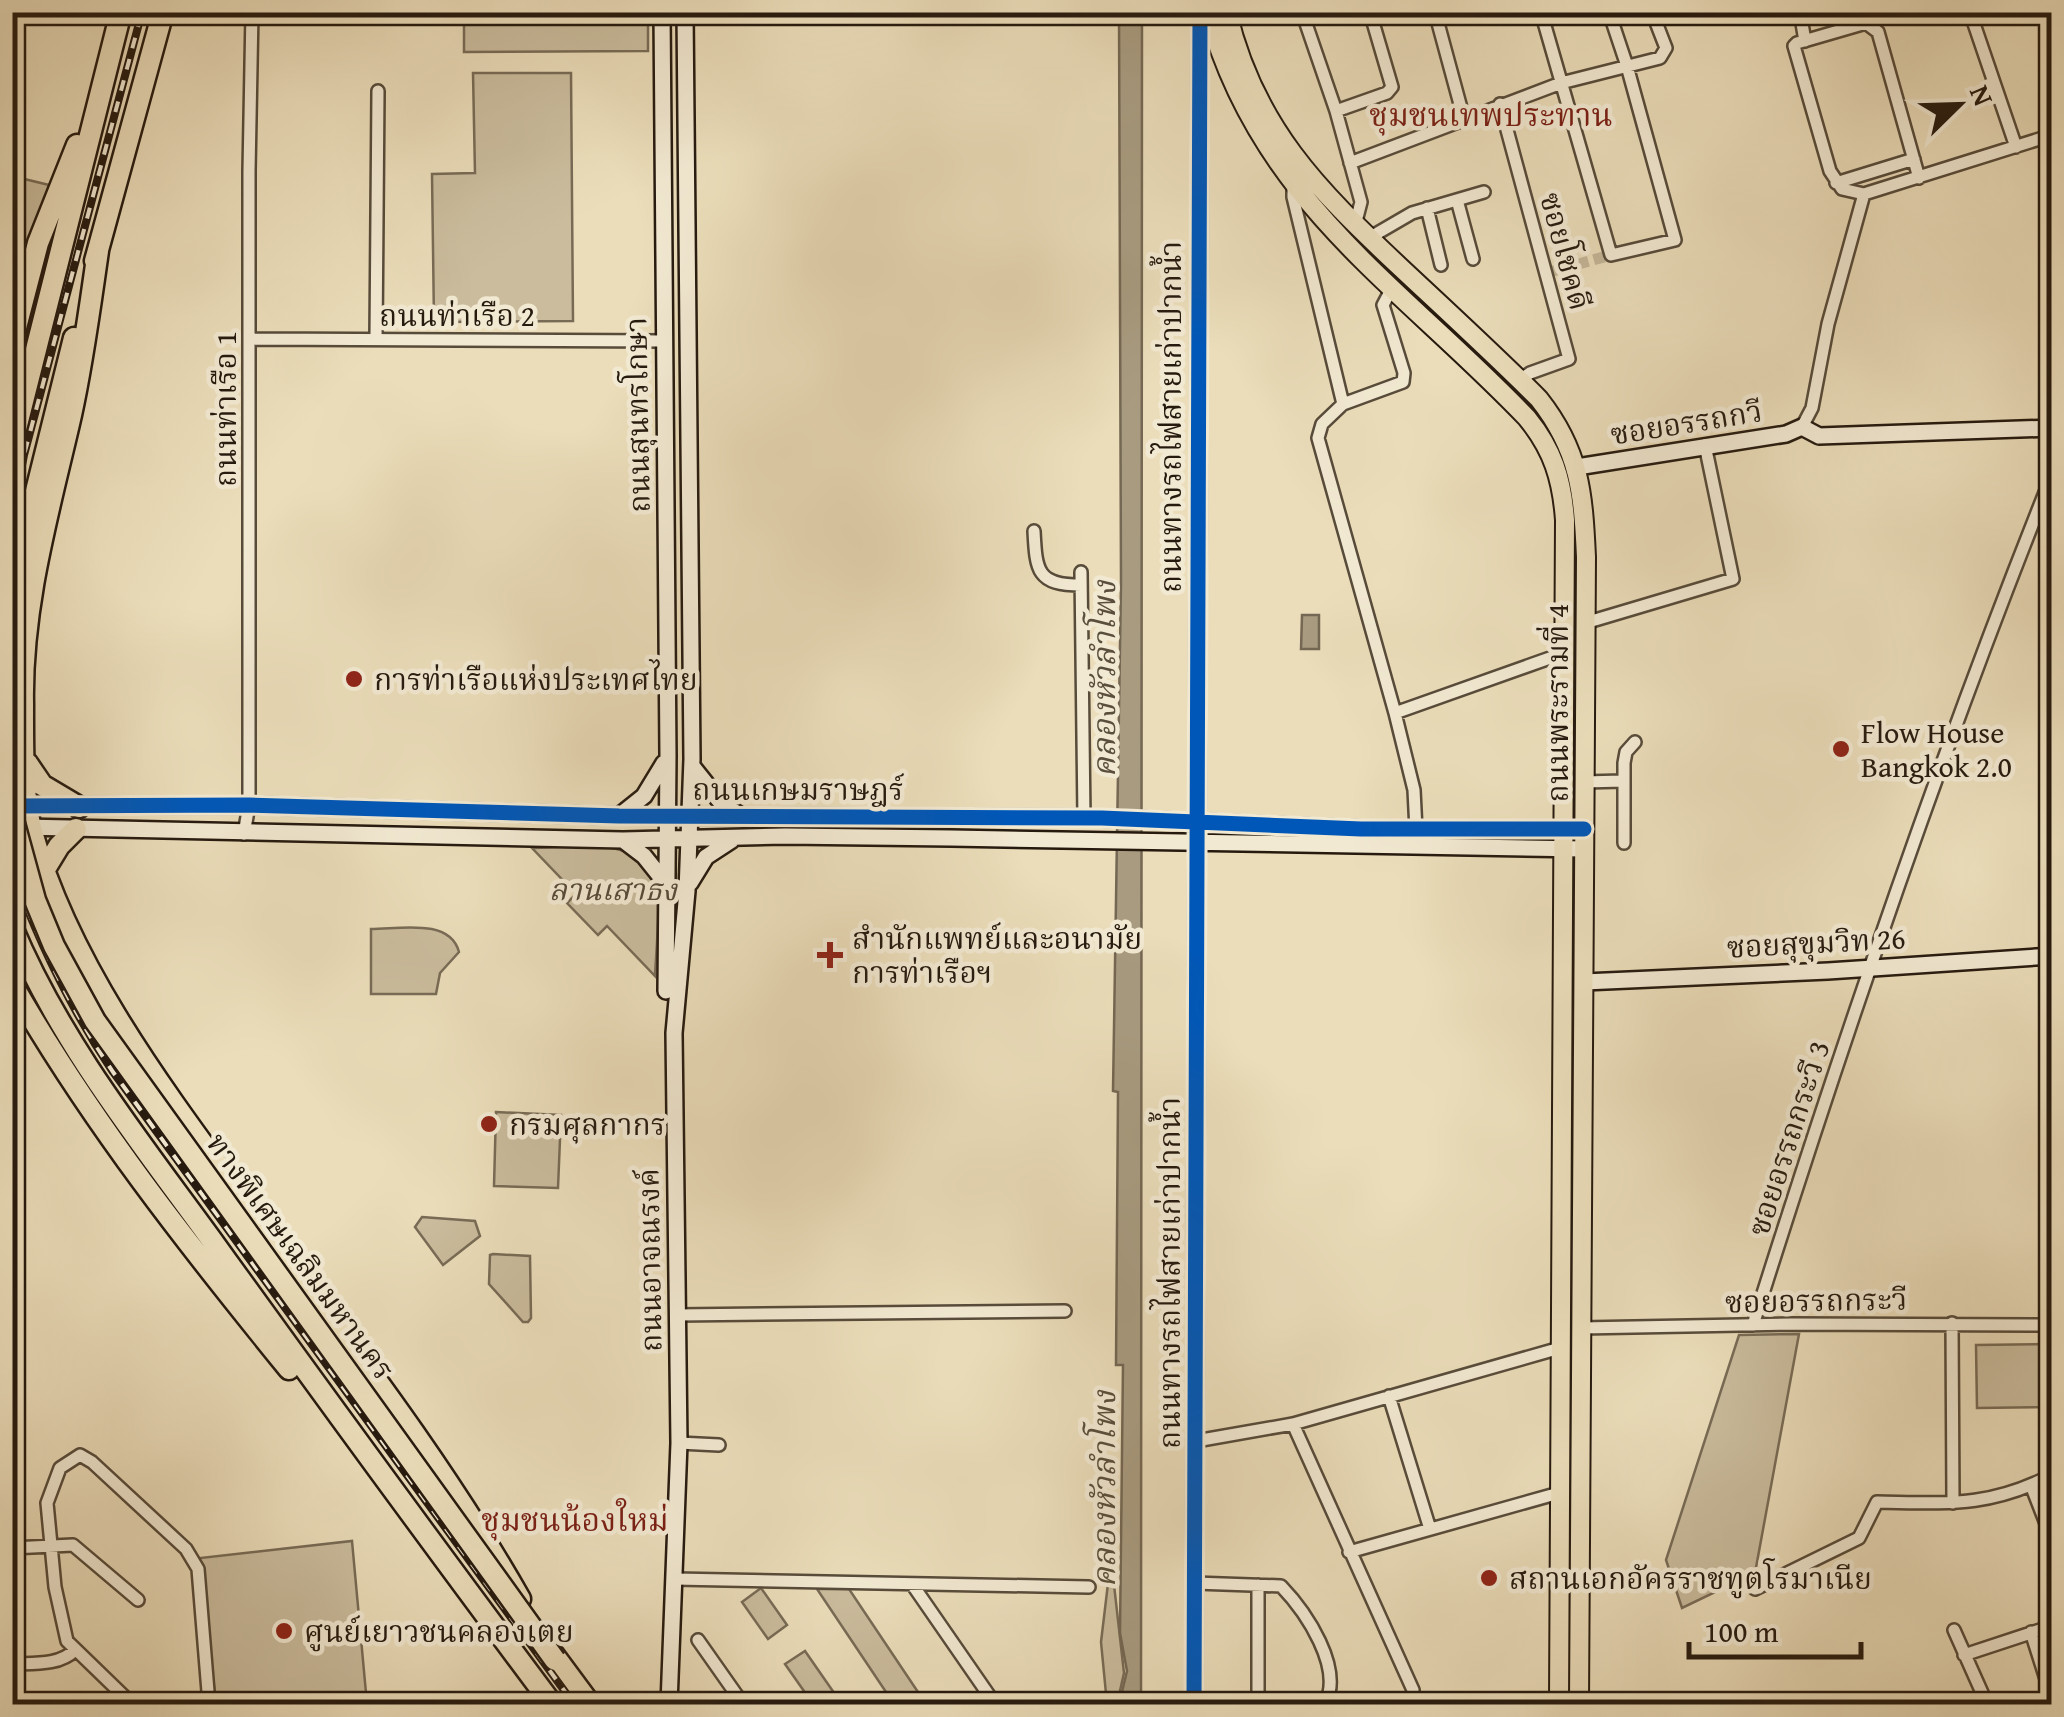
<svg xmlns="http://www.w3.org/2000/svg" width="2064" height="1717" viewBox="0 0 2064 1717" font-family="'Gentium Book Plus','Noto Serif Thai',serif">
<style>
.green{fill:#cabc9d;stroke:#786b56;stroke-width:2.5}
.water{fill:#a89b80;stroke:#746753;stroke-width:2.5}
.lines{fill:none;stroke-linecap:round;stroke-linejoin:round}
.street-tunnel{stroke:#c4b698;stroke-width:11;stroke-dasharray:11 5.5;stroke-linecap:butt}
.street-casing{stroke:#574b3a;stroke-width:16}
.secondary-casing{stroke:#261a0f;stroke-width:20}
.primary-casing{stroke:#261a0f;stroke-width:22}
.highway-casing{stroke:#261a0f;stroke-width:25}
.street{stroke:#f2e9d2;stroke-width:11}
.secondary{stroke:#f2e9d2;stroke-width:15}
.primary{stroke:#ebddba;stroke-width:18}
.highway{stroke:#ebddba;stroke-width:20}
.rail-casing{stroke:#261a0f;stroke-width:8}
.rail{stroke:#f2e9d2;stroke-width:4;stroke-dasharray:11;stroke-linecap:butt}
.highway-bridge-casing{stroke:#261a0f;stroke-width:25;stroke-linecap:butt}
.highway-bridge{stroke:#ebddba;stroke-width:20}
.cycleway-casing{stroke:#f2e9d2;stroke-width:21}
.cycleway{stroke:#0057b8;stroke-width:15}
.poi-dot{fill:#8f2418;stroke:#f2e9d2;stroke-width:4}
.labels{text-anchor:middle;dominant-baseline:central;stroke-width:9;stroke-linejoin:round;paint-order:stroke}
.street-label{font-size:30px;fill:#261a0f;stroke:#f2e9d2}
.poi-label{font-size:30px;fill:#261a0f;stroke:#f2e9d2;text-anchor:start}
.park-label{font-size:30px;font-style:italic;fill:#574b3a;stroke:#f2e9d2}
.neighbourhood-label{font-size:32px;fill:#7a1f14;stroke:#f2e9d2}
.water-label{font-size:32px;font-style:italic;fill:#5a4e3c;stroke:#f2e9d2}
</style>
<rect width="100%" height="100%" fill="#ebddba"/>
<filter id="stains"><feTurbulence type="fractalNoise" baseFrequency=".002" numOctaves="4"/><feColorMatrix values="0 0 0 0 .2 0 0 0 0 .09 0 0 0 0 .02 0 0 0 .5 -.17"/></filter>
<radialGradient id="worn" r=".72"><stop offset=".6" stop-color="#630" stop-opacity="0"/><stop offset="1" stop-color="#630" stop-opacity=".3"/></radialGradient>
<!-- green -->
<path class="green" d="M464 13H648V51L464 52Z
M473 73H571L573 321 434 322 432 174 475 173Z
M12 176 49 185 20 287 13 284Z
M532 848C569 848 643 833 656 883 661 904 656 953 655 976L607 926 598 935 567 903 576 894Z
M371 929C400 929 450 918 459 952L440 973 436 994H371Z
M496 1112 561 1115 558 1188 494 1186Z
M422 1217 475 1221 480 1236 443 1265 415 1227Z
M493 1254 530 1256 531 1318 528 1322H523L489 1284 490 1255Z
M1799 1334 1755 1573 1682 1608 1666 1560 1739 1335Z
M2051 1344V1407L1977 1408 1976 1345Z
M352 1541 367 1704H216L200 1558Z
M1109 1575 1113 1576 1124 1673 1117 1704H1107L1101 1642Z
M761 1588 787 1625 768 1639 742 1602Z
M817 1589H849L926 1704H894Z
M805 1651 839 1700 833 1704H813L785 1664Z"/>
<!-- water -->
<path class="water" d="M1142 12 1141 1704H1119L1127 1671 1120 1633 1123 1365H1116L1118 1092 1113 1091 1121 583 1119 13Z
M1302 615H1319V649H1301Z"/>
<g class="lines">
<!-- street-tunnel -->
<path class="street-tunnel" d="M1546 273 1611 255"/>
<!-- street casing -->
<g class="street-casing">
<path id="street" d="M1302 12 1336 111 1361 202 1355 225
M1435 12 1464 119
M1541 12 1611 255 1675 240 1627 66 1609 12
M1800 12 1805 41
M1970 12 2016 147
M1500 104 1569 359 1530 373 1520 380
M1336 111 1387 93 1392 87 1370 12
M1350 163 1561 83 1660 58 1666 48 1652 12
M1836 183 1914 159
M1293 187V197L1343 404
M1864 194 1842 189 1830 171 1794 46 1797 43 1866 23 1878 32 1919 178
M1457 200 1473 259
M1427 208 1441 265
M1369 238 1412 213 1484 192
M1392 288 1383 305 1404 373 1403 382 1343 404 1322 424 1318 438 1395 713 1414 790 1416 830
M251 339 664 341
M376 339 378 91
M1802 427 1812 408 1828 324 1864 194 2052 135
M1034 531C1036 571 1037 585 1081 585
M1081 572 1084 818
M1585 623 1733 579 1705 445
M1395 713 1564 653
M1584 782 1623 781
M244 834 249 805V171L252 12
M1624 843V763L1626 752 1635 742
M677 1315 1065 1311
M1952 1323 1953 1503
M1753 1325C1843 1039 1940 754 2052 475
M1581 1328 1791 1324 2052 1325
M1389 1396 1430 1529
M1293 1424 1413 1690
M1196 1441 1293 1424 1560 1348
M679 1443 719 1445
M2031 1485 2052 1539
M12 1501H16
M12 1548 73 1545 138 1600
M1349 1552 1559 1493
M675 1579 1089 1587
M1195 1583 1281 1586C1306 1612 1344 1668 1325 1704
M912 1584 995 1704
M1258 1585V1704
M1755 1589 1859 1538 1877 1502C1946 1503 1988 1508 2052 1475
M1954 1630 1987 1704
M2031 1632 2052 1698
M698 1640 743 1704
M1964 1655 2052 1626
M12 1664C33 1663 59 1666 75 1650
M132 1704 67 1641 55 1587 47 1503 60 1468 80 1455 92 1462 186 1549 198 1569 209 1704"/>
</g>
<!-- secondary casing -->
<g class="secondary-casing">
<path id="secondary" d="M662 12 668 756 666 991
M1577 467 1786 434 1802 427 1819 436 2052 428
M692 766 723 805 738 814
M12 806 249 805 619 816 1102 818 1361 829H1584
M619 816 644 796 664 763
M23 827 623 840 785 836 951 838 1584 849
M623 840 644 856 668 886
M690 883 706 857 732 840
M1584 982 1828 971 2052 956
M669 1704 679 1443 674 1033 687 891 692 759 685 12
M1194 1704 1200 12"/>
</g>
<!-- primary casing -->
<g class="primary-casing">
<path id="primary" d="M1208 12C1259 201 1400 285 1527 418 1553 450 1562 479 1565 520L1559 1704
M1227 12C1254 127 1318 190 1400 267 1447 311 1494 354 1539 399 1580 451 1583 493 1586 557L1579 1704"/>
</g>
<!-- highway casing -->
<g class="highway-casing">
<path id="highway" d="M98 251C90 306 83 361 71 415 49 511 21 605 23 704 23 742 22 796 32 832 67 959 155 1079 232 1184 331 1320 437 1453 520 1599
M95 261 163 12
M12 343 38 243 77 145
M12 445 121 12
M12 588 74 338
M27 763 42 785 79 807
M45 869 59 846 76 829
M12 927C61 1044 142 1144 216 1246 327 1400 439 1553 552 1704
M12 984C91 1122 189 1246 289 1369
M547 1646 590 1704"/>
</g>
<!-- street -->
<use href="#street" class="street"/>
<!-- secondary -->
<use href="#secondary" class="secondary"/>
<!-- primary -->
<use href="#primary" class="primary"/>
<!-- highway -->
<use href="#highway" class="highway"/>
<!-- rail casing -->
<g class="rail-casing">
<path id="rail" d="M12 517 24 455 142 12
M12 869C38 941 70 1008 113 1072L574 1704"/>
</g>
<!-- rail -->
<use href="#rail" class="rail"/>
<!-- highway-bridge casing -->
<g class="highway-bridge-casing">
<path id="highway-bridge" d="M12 816 35 900 54 946 95 1021 555 1660"/>
</g>
<!-- highway-bridge -->
<use href="#highway-bridge" class="highway-bridge"/>
<!-- cycleway casing -->
<g class="cycleway-casing">
<path id="cycleway" d="M12 806 249 805 619 816 1102 818 1361 829H1584
M1194 1704 1200 12"/>
</g>
<!-- cycleway -->
<use href="#cycleway" class="cycleway"/>
</g>
<!-- markers -->
<g class="poi-dot">
<circle cx="354" cy="679" r="10"/>
<circle cx="1841" cy="749" r="10"/>
<path d="M825 940h10v10h10v10h-10v10h-10v-10h-10v-10h10z"/>
<circle cx="489" cy="1124" r="10"/>
<circle cx="1489" cy="1578" r="10"/>
<circle cx="284" cy="1631" r="10"/>
</g>
<g class="labels">
<!-- street labels -->
<g class="street-label">
<text transform="translate(1566 251) rotate(75)">ซอยโชคดี</text>
<text x="457" y="315">ถนนท่าเรือ 2</text>
<text transform="translate(225 409) rotate(-90)">ถนนท่าเรือ 1</text>
<text transform="translate(637 415) rotate(-91)">ถนนสุนทรโกษา</text>
<text transform="translate(1170 417) rotate(-90)">ถนนทางรถไฟสายเก่าปากน้ำ</text>
<text transform="translate(1686 422) rotate(-9)">ซอยอรรถกวี</text>
<text transform="translate(1557 703) rotate(-90)">ถนนพระรามที่ 4</text>
<text x="798" y="789">ถนนเกษมราษฎร์</text>
<text transform="translate(1816 942) rotate(-3)">ซอยสุขุมวิท 26</text>
<text transform="translate(1788 1138) rotate(-72)">ซอยอรรถกระวี 3</text>
<text transform="translate(301 1256) rotate(54)">ทางพิเศษเฉลิมมหานคร</text>
<text transform="translate(649 1260) rotate(-91)">ถนนอาจณรงค์</text>
<text transform="translate(1169 1273) rotate(-90)">ถนนทางรถไฟสายเก่าปากน้ำ</text>
<text transform="translate(1816 1300) rotate(-1)">ซอยอรรถกระวี</text>
</g>
<!-- poi labels -->
<g class="poi-label">
<text x="374" y="679">การท่าเรือแห่งประเทศไทย</text>
<text x="1861" y="732">Flow House<tspan x="1861" dy="34">Bangkok 2.0</tspan></text>
<text x="852" y="938">สำนักแพทย์และอนามัย<tspan x="852" dy="34">การท่าเรือฯ</tspan></text>
<text x="509" y="1124">กรมศุลกากร</text>
<text x="1509" y="1578">สถานเอกอัครราชทูตโรมาเนีย</text>
<text x="304" y="1631">ศูนย์เยาวชนคลองเตย</text>
</g>
<!-- park labels -->
<g class="park-label">
<text x="613" y="889">ลานเสาธง</text>
</g>
<!-- neighbourhood labels -->
<g class="neighbourhood-label">
<text x="1491" y="114">ชุมชนเทพประทาน</text>
<text x="575" y="1519">ชุมชนน้องใหม่</text>
</g>
<!-- water labels -->
<g class="water-label">
<text transform="translate(1103 679) rotate(-90)">คลองหัวลำโพง</text>
<text transform="translate(1103 1489) rotate(-90)">คลองหัวลำโพง</text>
</g>
</g>
<!-- margin -->
<rect width="2064" height="1717" fill="none" stroke="#ebddba" stroke-width="50"/>
<rect x="15" y="15" width="2034" height="1687" fill="none" stroke="#261a0f" stroke-width="5"/>
<rect x="25" y="25" width="2014" height="1667" fill="none" stroke="#261a0f" stroke-width="2.5"/>
<!-- north arrow -->
<g transform="translate(1959 105) rotate(67)" stroke="#f2e9d2" stroke-width="8" paint-order="stroke">
<path d="M0-8L18 38L0 25L-18 38Z" fill="#261a0f"/>
<text y="-15" font-size="28" font-weight="bold" text-anchor="middle" fill="#261a0f">N</text>
</g>
<!-- scale -->
<path d="M1689 1642v15h172v-15" fill="none" stroke="#261a0f" stroke-width="5"/>
<text x="1704" y="1642" font-size="30" fill="#261a0f" stroke="#f2e9d2" stroke-width="8" paint-order="stroke">100 m</text>
<rect width="100%" height="100%" filter="url(#stains)"/>
<rect width="100%" height="100%" fill="url(#worn)"/>
</svg>
